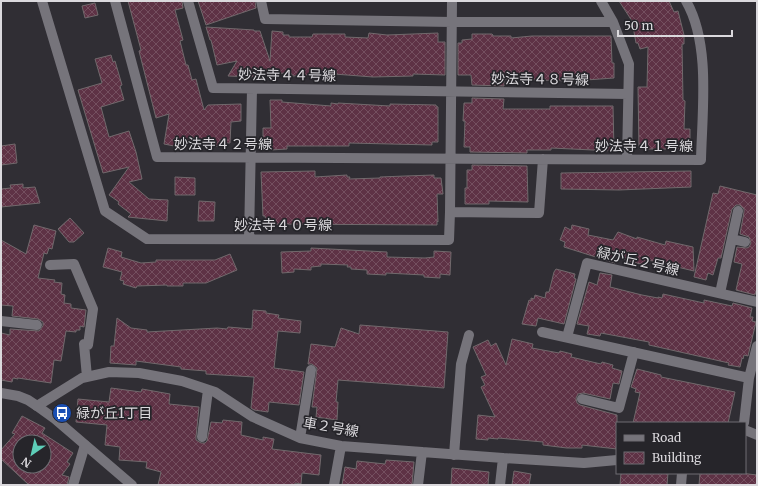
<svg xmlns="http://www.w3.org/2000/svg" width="758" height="486" viewBox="0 0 758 486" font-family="Merriweather,'Noto Sans JP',serif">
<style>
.building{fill:url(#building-cross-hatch);stroke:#71696c;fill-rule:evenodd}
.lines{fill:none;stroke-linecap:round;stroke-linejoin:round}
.minor{stroke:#76747b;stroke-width:10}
.tertiary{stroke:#76747b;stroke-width:10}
.labels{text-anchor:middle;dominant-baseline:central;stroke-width:3.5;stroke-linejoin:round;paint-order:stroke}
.street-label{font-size:14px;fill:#dbd9dd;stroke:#26252a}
.poi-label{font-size:14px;fill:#dbd9dd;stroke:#26252a;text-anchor:start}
</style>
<defs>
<pattern id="building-cross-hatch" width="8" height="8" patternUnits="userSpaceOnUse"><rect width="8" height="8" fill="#5e3245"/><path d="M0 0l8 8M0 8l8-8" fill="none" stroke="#744f5f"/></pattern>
</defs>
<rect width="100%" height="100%" fill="#302e34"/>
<!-- building -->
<path class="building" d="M128 1H182L183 8 175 10 183 40 180 41 186 65H188L192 80 196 79 204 110 208 105 241 104V121L231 122 230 143H226V147L213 146V145L180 143 179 147 164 144 169 114 156 118 139 51 141 50Z
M198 1H255L256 8 206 25Z
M619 1H669L674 12 678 11 684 35V44H682L683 100 685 101 684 129H690V149H639L638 87H647L648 47 640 49 638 43H636L632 21Z
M95 3 98 15 85 18 82 6Z
M206 27 254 30V31H260L270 61 272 31 283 32V35H289V37H312L313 34H345V37L368 38 369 33 387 35 438 33V42H445V75L413 74V76L373 77 334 74 292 76V74L289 73 254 74V77L228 76 237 61 217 65 211 40H210Z
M472 34H492L493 35V36H511V38L532 36H611L612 63H614V78L572 81 504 79V86L472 85 471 75H458V43H462V40L472 39Z
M111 55 113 62 115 61 122 85 120 86 124 100 101 107 109 137 129 131 136 152 142 179 129 182 149 199 168 200 167 221 128 217 131 214 118 204 119 202 109 195 129 167 103 173 78 90 102 83 95 59Z
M472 98 504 99 503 109H550V106H613L614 151 551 148V150H527V153L470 152V147H464L465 121H463L464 103H472Z
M270 100H282V102L331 106V103L338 104V103L390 106V104L436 105V106L438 107V142H432V145L349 143V146H287V149L270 150 269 139 263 140V128H271Z
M15 144 17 163 1 165V146Z
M472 165 527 166 528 202 489 201V204H465V188H467V170H472Z
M315 171V177L347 175V177H350L349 179 380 178V177L405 176 434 175V178H441L443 194H437L438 222 437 221V225L270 224V222H266L265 216H263L261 172Z
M691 171V187L619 190 561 189V173Z
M175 177 195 178V195H175Z
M23 184V188L35 187 40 203 1 207V189L11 188 10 185Z
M720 186 757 195V288L755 295 736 290 742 264 734 262 737 247 747 248 749 247 751 243 749 237 740 234 744 212V209L740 205H736L732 209 721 258H718L713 275 708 273 706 280 694 277 713 193 718 194Z
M199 201 215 202 214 221H198Z
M70 218 84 233 74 242H69L58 229Z
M34 225 56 231 52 249 49 248 47 254 44 253 38 278 55 280 54 282 62 283 61 294 65 295 64 303 71 304V308L86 310 84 327 80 326V330H76V332L66 331 61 361 54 360 51 383 18 378V379L13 378 12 382 1 380V333L10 335V329L39 331 43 326V322L38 319 12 316 13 306 1 305V240L26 254Z
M572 225 589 229 588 235 613 240 618 232 637 239V237L665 245 666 241 693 247 694 271 648 260 647 266 616 257 615 263 564 247 565 242 560 240 565 227 571 230Z
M108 248 122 252 121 257 141 263 156 262V260H215L230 254 237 270 206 283H183V286H167V285L137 286 136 288 123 284 124 281 120 280 122 272 103 267Z
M311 248 387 252V257L425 258 434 257V251L451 252 450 275 440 274V278L424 277V275L386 273V275L367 274V270L351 269V267H347L348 265 321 264V266L311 267V270L295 269H294V272L282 273 281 252 311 251Z
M556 269 575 274 574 278 576 279 564 324 538 318 536 326 522 324 529 300 531 301V298L534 299 535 295 545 298 546 292H549L554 272Z
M600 273 612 275 610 287 642 295 658 298V297L662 298 663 294 704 303V300L732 306 733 303 752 308 750 317H753L752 321 756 322 748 356 744 355 743 359 742 358 740 367 728 365 729 363 649 345V342L601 333 600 336 587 334 589 326 577 324 589 282 597 285Z
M253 310 266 311V313L279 315 278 318 301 321 300 333 278 331 274 368 304 372 299 405 269 402 268 412 254 410 251 408 254 377 206 374V371L181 369V367L136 361V365L110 363 111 346H114L117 318 131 328 147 330V332L217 328 227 329 228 327 252 329Z
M360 325 448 332 444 388 338 380 336 402H338L337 420 316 417 317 407H312L317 368 312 364H308L311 344 335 347 341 328 359 334Z
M512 339 533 344 532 348 559 353 560 351 572 354 571 357 601 364 602 362 613 365 612 368 622 371 619 384 613 383 610 399 583 393 578 394 576 398 577 403 580 405 617 415V449L582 445V448H567L543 445V442L498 438V439L488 438V440L476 439 478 415 495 417 481 387 485 385 481 377 486 375 473 347 488 340 491 346 496 343 506 365Z
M637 369 661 375V377L735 392 728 423H633L640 393 635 392 636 389 631 387Z
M111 388 141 392 142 389 170 394 169 404 199 407 196 437V440L201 443H205L207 441 211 422 222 423 223 420 242 422 241 435 263 440V437L274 439 272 449 321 455 319 475 302 473 301 484 295 483V485H158L161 472 146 468 147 462 119 460 120 447 105 445 107 425 76 422 78 399 109 402Z
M22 416 45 428 42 433 73 453 67 462 70 464 62 475 69 477 67 485H29L1 459V450L15 434 12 433ZM20 442H44V466H20Z
M386 460 414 462 412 485H342L345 467 356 469 357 461 385 464Z
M452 468 489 472 488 485H451Z
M514 471 531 474 529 485H512Z
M621 473H668L667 485H620Z
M700 473H740L757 475V485H699Z"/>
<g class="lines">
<!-- minor -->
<path class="minor" d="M42 1 105 211 147 239 449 240 450 212 452 1
M115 1 157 157 701 160C702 112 711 44 686 1
M188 1 213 88 628 94
M261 1 265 19 452 22H613
M601 1 613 22 629 64 627 159
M450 212 539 213 543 159
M249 239 252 89
M732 239 745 242
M50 265 74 264 93 309 88 345 84 344 87 377
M720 293 738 211
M1 321 37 325
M542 332 749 378
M567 337 587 263 757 302
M582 399 619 408 634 352
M37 406 82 378 109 372 139 373 182 381 215 392 253 417 300 438 341 446 503 458 584 463 617 460
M744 423 749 378 757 346
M745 430 757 435
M202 437 208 390
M300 438 311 370
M454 455 461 364 469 335
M73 485 85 445
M334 485 341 446
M418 485 422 452
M500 485 503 458
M681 485 682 473"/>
<!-- tertiary -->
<path class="tertiary" d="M1 393 18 396 28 400 37 406 55 419 132 485"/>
</g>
<!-- icons -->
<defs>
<g id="bus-disc" transform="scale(1)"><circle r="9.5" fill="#1a4fb4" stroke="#26252a"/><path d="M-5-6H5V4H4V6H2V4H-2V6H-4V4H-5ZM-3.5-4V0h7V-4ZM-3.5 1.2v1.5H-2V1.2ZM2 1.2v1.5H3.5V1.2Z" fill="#fff"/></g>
</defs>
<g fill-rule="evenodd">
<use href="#bus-disc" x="62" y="413"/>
</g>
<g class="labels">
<!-- street labels -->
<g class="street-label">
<text transform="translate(287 75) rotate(1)">妙法寺４４号線</text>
<text transform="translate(540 79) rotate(1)">妙法寺４８号線</text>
<text x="223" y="144">妙法寺４２号線</text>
<text x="644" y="146">妙法寺４１号線</text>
<text x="283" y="225">妙法寺４０号線</text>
<text transform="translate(638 261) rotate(13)">緑が丘２号線</text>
<text transform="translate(331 427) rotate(10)">車２号線</text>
</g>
<!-- poi labels -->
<g class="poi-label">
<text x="76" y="413">緑が丘1丁目</text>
</g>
</g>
<!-- border -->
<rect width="758" height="486" fill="none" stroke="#dbd9dd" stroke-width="4"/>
<!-- legend -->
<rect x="616" y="422" width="130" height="52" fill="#26252a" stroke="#6e6d72"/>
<rect x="624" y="435" width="20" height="6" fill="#76747b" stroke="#6e6d72"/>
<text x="652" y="442" font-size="12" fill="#dbd9dd">Road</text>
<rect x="624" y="452" width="20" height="12" fill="url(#building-cross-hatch)" stroke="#6e6d72"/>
<text x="652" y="462" font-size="12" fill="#dbd9dd">Building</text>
<!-- north arrow -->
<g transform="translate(32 454) rotate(214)"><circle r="19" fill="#26252a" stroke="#6e6d72"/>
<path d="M0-3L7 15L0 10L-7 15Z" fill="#5dceb8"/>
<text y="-6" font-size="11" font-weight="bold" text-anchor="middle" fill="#dbd9dd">N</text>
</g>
<!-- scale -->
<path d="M618 30v6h114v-6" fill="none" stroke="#dbd9dd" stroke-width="2"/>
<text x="624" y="30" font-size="12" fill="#dbd9dd" stroke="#26252a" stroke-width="3" paint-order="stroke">50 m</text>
</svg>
